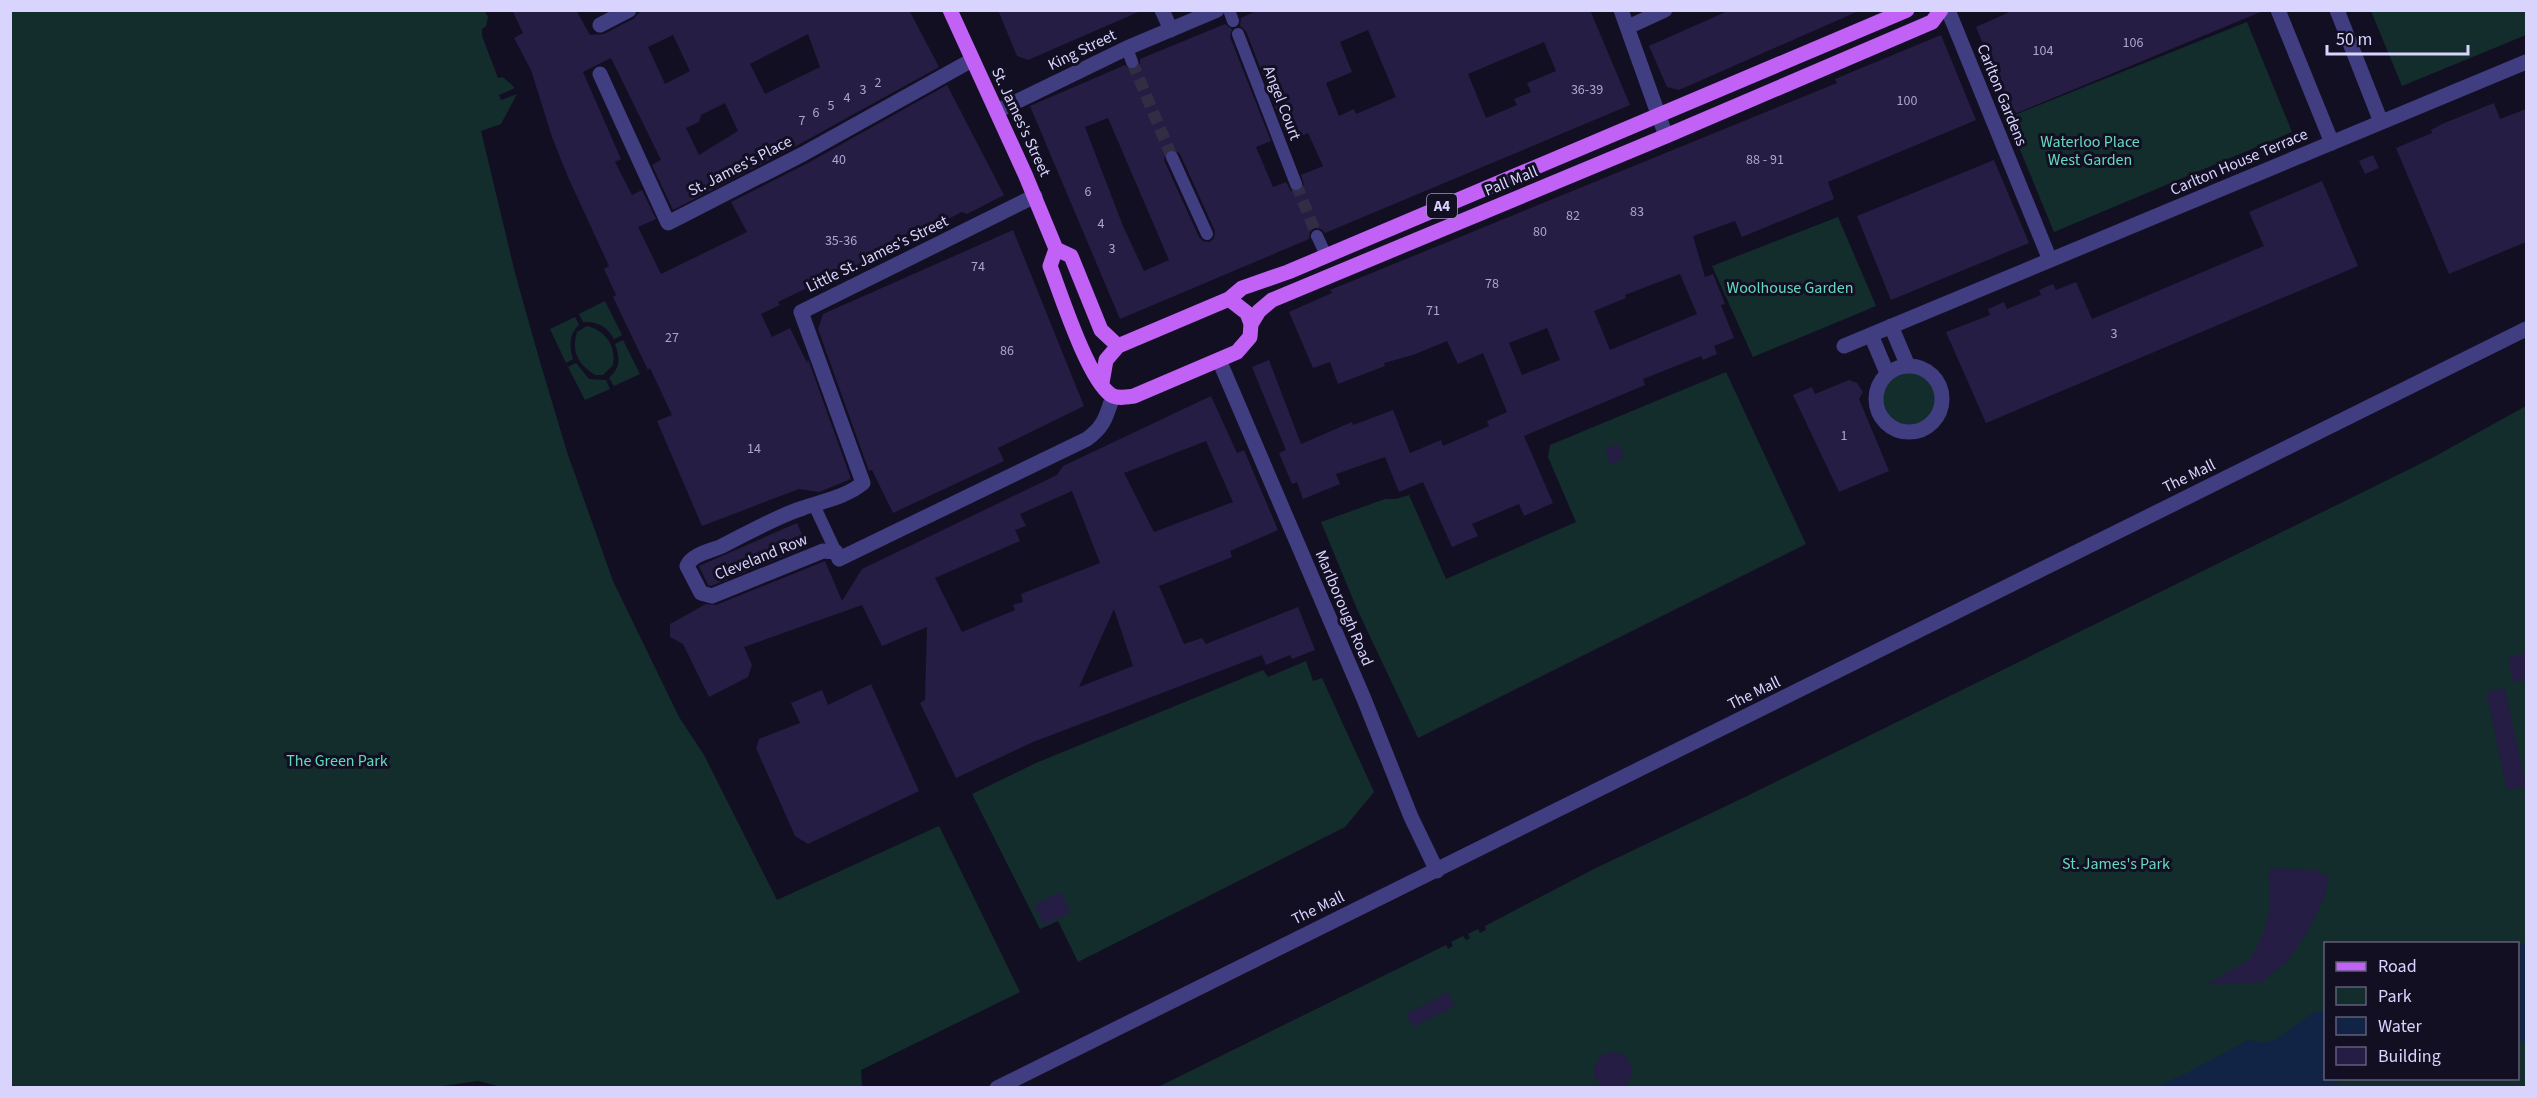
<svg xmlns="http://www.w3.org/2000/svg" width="2537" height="1098" viewBox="0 0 2537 1098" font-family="'Source Sans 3',sans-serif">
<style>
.green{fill:#132d2c;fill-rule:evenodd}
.water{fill:#112446}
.building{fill:#251d43;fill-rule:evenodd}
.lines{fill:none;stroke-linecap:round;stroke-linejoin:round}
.pedestrian-tunnel{stroke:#312d44;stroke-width:12;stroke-dasharray:12 6;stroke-linecap:butt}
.pedestrian{stroke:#403d80;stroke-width:12}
.minor{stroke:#403d80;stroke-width:15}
.tertiary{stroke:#403d80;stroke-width:15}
.primary{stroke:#c161f6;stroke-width:15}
.labels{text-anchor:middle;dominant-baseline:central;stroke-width:6;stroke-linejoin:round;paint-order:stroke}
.number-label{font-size:14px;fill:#aca6ce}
.shield{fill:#130f23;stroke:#9e99bc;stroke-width:1.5}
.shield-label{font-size:15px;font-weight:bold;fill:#d9d4fd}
.street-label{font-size:16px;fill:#d9d4fd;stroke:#130f23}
.park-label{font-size:16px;fill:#64d9bd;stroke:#130f23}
</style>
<rect width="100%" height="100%" fill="#130f23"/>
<!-- green -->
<path class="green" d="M10 11H485L488 17 486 26 482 29V36L498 78 503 77 515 88 499 95 501 100 517 94 501 124 481 131 515 273 540 362 567 452 613 581 679 717 704 755 777 900 939 826 1020 992 861 1070 862 1087 506 1088 478 1081 429 1088 11 1087Z
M2371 11H2526V35L2402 86Z
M2247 22 2292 132 2054 232 2007 118Z
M1838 217 1876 306 1753 357 1712 266Z
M605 301 622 335 614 339C607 326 597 321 583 322L579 314Z
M575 317 579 325C569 334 569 346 573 359L566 363 550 329Z
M587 326C606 331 616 346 613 365L603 375H595C578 364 571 352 577 332Z
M623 340 640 374 614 386 609 378C621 367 620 358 615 344Z
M576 363 589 379 606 380 610 389 585 400 568 367Z
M1726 372 1806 544 1418 738 1357 609 1321 522 1385 499H1396L1409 495 1446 579 1576 522 1548 457 1550 445Z
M1883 399a26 26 0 1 1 52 0a26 26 0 1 1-52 0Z
M2526 406V1087L1156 1088 1446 945 1448 949 1453 946 1451 942 1463 936 1466 940 1470 938 1468 934 1478 929 1480 933 1486 930 1485 926 1596 868 1747 796 2432 458ZM2326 944H2518V1078H2326Z
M1306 661 1313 681 1322 678 1374 792 1345 827 1078 962 1058 921 1040 929 972 794 1036 763 1263 670 1268 677Z"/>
<!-- water -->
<path class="water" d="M2520 943 2526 944V1041H2518V944L2512 943Z
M2325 1011 2326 1078 2348 1079 2326 1088 2155 1087 2187 1073 2248 1040 2263 1043 2277 1039 2314 1012Z"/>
<!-- building -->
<path class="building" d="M512 10H576L590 35 604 34 633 19 642 10H909L939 67 798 145 673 210 652 165 661 160 611 58 583 72 621 159 615 162 632 195 642 190 656 219 638 227 661 274 747 232 731 202 808 163 947 85 1004 195 967 214 962 212 858 264 859 267 843 274 842 271 778 302 780 305 761 314 772 337 790 328 807 363 808 359 851 479 819 492 799 489 702 526 657 421 672 415 650 368 648 370 613 297 616 295 604 269 609 266 568 177 552 137 531 70 514 38 523 33ZM808 34 820 67 765 94 750 64ZM673 35 690 71 665 84 648 47ZM725 103 738 131 699 155 686 128 699 122 701 115Z
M998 10H1143L1028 60 1017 56Z
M1258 10H1590L1630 105 1325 233 1321 229 1314 228 1310 232 1309 239 1120 319 1030 106 1125 65 1130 70 1135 69 1140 64V59L1225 24 1232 29 1230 37 1271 141 1256 147 1273 187 1286 182 1291 191H1299L1304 185 1301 175 1323 166 1308 133 1291 141 1288 134 1286 135 1246 31 1240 26 1241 18ZM1368 30 1396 97 1356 114 1354 109 1339 116 1326 83 1352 72 1340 42ZM1544 42 1556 71 1527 83 1531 92 1514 99 1517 105 1486 118 1468 74ZM1108 118 1169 260 1144 271 1123 226 1085 127ZM1173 149 1180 154 1215 231 1214 238 1210 242 1203 241 1199 237 1164 160 1166 152Z
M1730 10H1861L1679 90 1667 87 1649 46Z
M2014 10H2263V11L2012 115 1976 27Z
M1941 35 1976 120 1828 182 1834 199 1742 237 1735 221 1693 236 1705 277 1713 274 1725 304 1721 305 1734 338 1714 346 1717 354 1703 360 1701 356 1643 379 1645 385 1524 436 1553 503 1524 516 1519 504 1472 524 1478 536 1452 547 1423 482 1399 492 1385 457 1336 474 1340 484 1303 499 1297 482 1292 484 1279 453 1286 450 1252 367 1269 360 1301 444 1352 422 1353 425 1393 410 1410 453 1441 440 1443 446 1489 426 1487 421 1507 412 1483 353 1458 364 1447 341 1413 355 1384 363 1385 366 1338 384 1330 362 1313 368 1289 312 1332 293 1330 290 1837 83 1835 79ZM1680 274 1697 314 1610 350 1594 311 1626 298 1625 295ZM1547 328 1560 360 1522 375 1509 343Z
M2494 103 2500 119 2526 109V242L2449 274 2396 148 2432 133 2431 130 2442 124Z
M2373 155 2379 168 2365 174 2359 161Z
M1994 160 2029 243 1891 300 1857 216Z
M2322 181 2358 266 1986 423 1946 332 1990 315 1988 309 2004 302 2007 309 2041 295 2039 290 2053 284 2056 290 2076 282 2092 319 2264 246 2249 212Z
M1013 230 1084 406 998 448 1004 461 893 513 872 470 869 471 818 329 823 314Z
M1849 380 1857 383 1863 392 1859 399 1889 471 1839 492 1793 395 1812 387 1815 394Z
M1211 396 1237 453 1244 450 1278 530 1230 551 1232 557 1159 586 1184 644 1202 638 1206 644 1298 607 1315 650 1292 659 1290 655 1266 665 1262 655 1033 742 956 778 920 703 925 700 927 627 882 646 862 605 744 647 752 665 748 677 709 697 683 644 670 637V624L706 604 716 605 825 561 842 601 862 569 1057 475 1063 466ZM1206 441 1233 502 1154 532 1124 473ZM1072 491 1100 563 1021 594 1023 602 1013 605 1015 610 962 632 935 578 1020 541 1015 530 1026 526 1020 514ZM1114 609 1133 666 1079 687Z
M1619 444 1624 459 1610 464 1605 449Z
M797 523 807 547 711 586 708 585 699 566Z
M2526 653V680L2513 683 2508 657Z
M871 684 919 791 808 844 795 836 756 748 759 739 800 723 791 703 822 690 828 705Z
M2505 688 2526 787 2507 790 2486 692Z
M2269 868 2315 870 2326 875 2328 880 2325 895 2309 930 2289 959 2263 982 2207 985 2251 958 2264 932 2270 907Z
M1061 892 1071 912 1044 925 1034 905Z
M1448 992 1455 1006 1413 1027 1406 1014Z
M1594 1071a19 19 0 1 1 38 0a19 19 0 1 1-38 0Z"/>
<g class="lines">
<!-- pedestrian-tunnel -->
<path class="pedestrian-tunnel" d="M1132 62 1172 157
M1296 184 1317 236"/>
<!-- pedestrian -->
<path class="pedestrian" d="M1229 10 1233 21
M1238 34 1296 184
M1127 48 1132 62
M1172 157 1207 234
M1317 236 1326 255
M814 505 836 552"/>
<!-- minor -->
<path class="minor" d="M1162 10 1171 30
M1621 10 1666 136
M1948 10 2050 260
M2278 10 2332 143
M2337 10 2381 122
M600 25 629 10
M1628 27 1665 10
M600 74 668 223 803 154 972 60
M997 111 1127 48 1217 10
M1035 196 801 312 863 483C846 497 823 501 803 508 775 517 748 533 722 546 711 551 692 554 687 566L701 593 712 596 823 551 836 552 839 559 1087 439C1105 426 1106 416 1113 396
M1891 326 1908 366
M1871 335 1887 373
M1844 346 2526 62
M1219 360 1364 699 1411 817 1437 871
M1876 399a33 33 0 1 1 66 0a33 33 0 1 1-66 0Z"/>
<!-- tertiary -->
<path class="tertiary" d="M997 1088 2526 329"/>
<!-- primary -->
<path class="primary" d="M950 10 1025 174 1056 249 1050 266C1061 295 1088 379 1111 395 1118 399 1127 397 1134 396L1237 352 1250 337 1251 324 1259 311 1272 300 1666 136 1932 22 1941 10
M1056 249 1071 256 1101 330 1118 346
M1229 299 1247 313 1251 324
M1102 383 1106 360 1118 346 1229 299 1242 288 1288 272 1907 10"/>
</g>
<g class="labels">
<!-- number labels -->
<g class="number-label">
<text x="2133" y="43">106</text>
<text x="2043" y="51">104</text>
<text x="878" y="83">2</text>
<text x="863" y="90">3</text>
<text x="1587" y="90">36-39</text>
<text x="847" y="98">4</text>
<text x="1907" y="101">100</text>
<text x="831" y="106">5</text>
<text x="816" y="113">6</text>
<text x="802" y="121">7</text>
<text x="839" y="160">40</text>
<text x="1765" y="160">88 - 91</text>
<text x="1088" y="192">6</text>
<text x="1637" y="212">83</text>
<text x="1573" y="216">82</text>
<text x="1101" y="224">4</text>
<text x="1540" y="232">80</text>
<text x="841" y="241">35-36</text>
<text x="1112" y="249">3</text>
<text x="978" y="267">74</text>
<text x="1492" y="284">78</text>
<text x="1433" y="311">71</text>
<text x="2114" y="334">3</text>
<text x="672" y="338">27</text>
<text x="1007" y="351">86</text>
<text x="1844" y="436">1</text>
<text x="754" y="449">14</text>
</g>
<!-- shield labels -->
<rect class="shield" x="1427" y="194" width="30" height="24" rx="4.5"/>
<g class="shield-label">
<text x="1442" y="206">A4</text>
</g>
<!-- street labels -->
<g class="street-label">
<text transform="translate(1082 50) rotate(-26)">King Street</text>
<text transform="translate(2002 95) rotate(68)">Carlton Gardens</text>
<text transform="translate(1282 103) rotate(69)">Angel Court</text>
<text transform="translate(1021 122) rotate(65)">St. James's Street</text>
<text transform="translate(2239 162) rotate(-23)">Carlton House Terrace</text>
<text transform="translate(740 166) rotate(-27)">St. James's Place</text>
<text transform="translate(1511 181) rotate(-22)">Pall Mall</text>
<text transform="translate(877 254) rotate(-26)">Little St. James's Street</text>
<text transform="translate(2189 476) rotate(-26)">The Mall</text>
<text transform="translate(761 557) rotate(-22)">Cleveland Row</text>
<text transform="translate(1344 608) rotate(67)">Marlborough Road</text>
<text transform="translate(1754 693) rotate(-26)">The Mall</text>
<text transform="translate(1318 908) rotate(-26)">The Mall</text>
</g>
<!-- park labels -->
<g class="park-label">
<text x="2090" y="142">Waterloo Place<tspan x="2090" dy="18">West Garden</tspan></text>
<text x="1790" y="288">Woolhouse Garden</text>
<text x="337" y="761">The Green Park</text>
<text x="2116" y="864">St. James's Park</text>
</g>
</g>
<!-- border -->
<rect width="2537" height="1098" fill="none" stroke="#d9d4fd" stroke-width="24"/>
<!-- legend -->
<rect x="2324" y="942" width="195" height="138" fill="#130f23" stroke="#625e7a" stroke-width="1.5"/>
<rect x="2336" y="962" width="30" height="9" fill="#c161f6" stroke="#625e7a" stroke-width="1.5"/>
<text x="2378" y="972" font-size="18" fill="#d9d4fd">Road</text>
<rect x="2336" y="987" width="30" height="18" fill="#132d2c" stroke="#625e7a" stroke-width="1.5"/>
<text x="2378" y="1002" font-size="18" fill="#d9d4fd">Park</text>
<rect x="2336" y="1017" width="30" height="18" fill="#112446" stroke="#625e7a" stroke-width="1.5"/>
<text x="2378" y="1032" font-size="18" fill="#d9d4fd">Water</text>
<rect x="2336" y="1047" width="30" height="18" fill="#251d43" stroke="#625e7a" stroke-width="1.5"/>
<text x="2378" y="1062" font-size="18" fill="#d9d4fd">Building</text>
<!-- scale -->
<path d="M2327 45v9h141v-9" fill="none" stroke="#d9d4fd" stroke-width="3"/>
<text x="2336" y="45" font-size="18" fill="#d9d4fd" stroke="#130f23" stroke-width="4.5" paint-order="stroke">50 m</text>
</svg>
